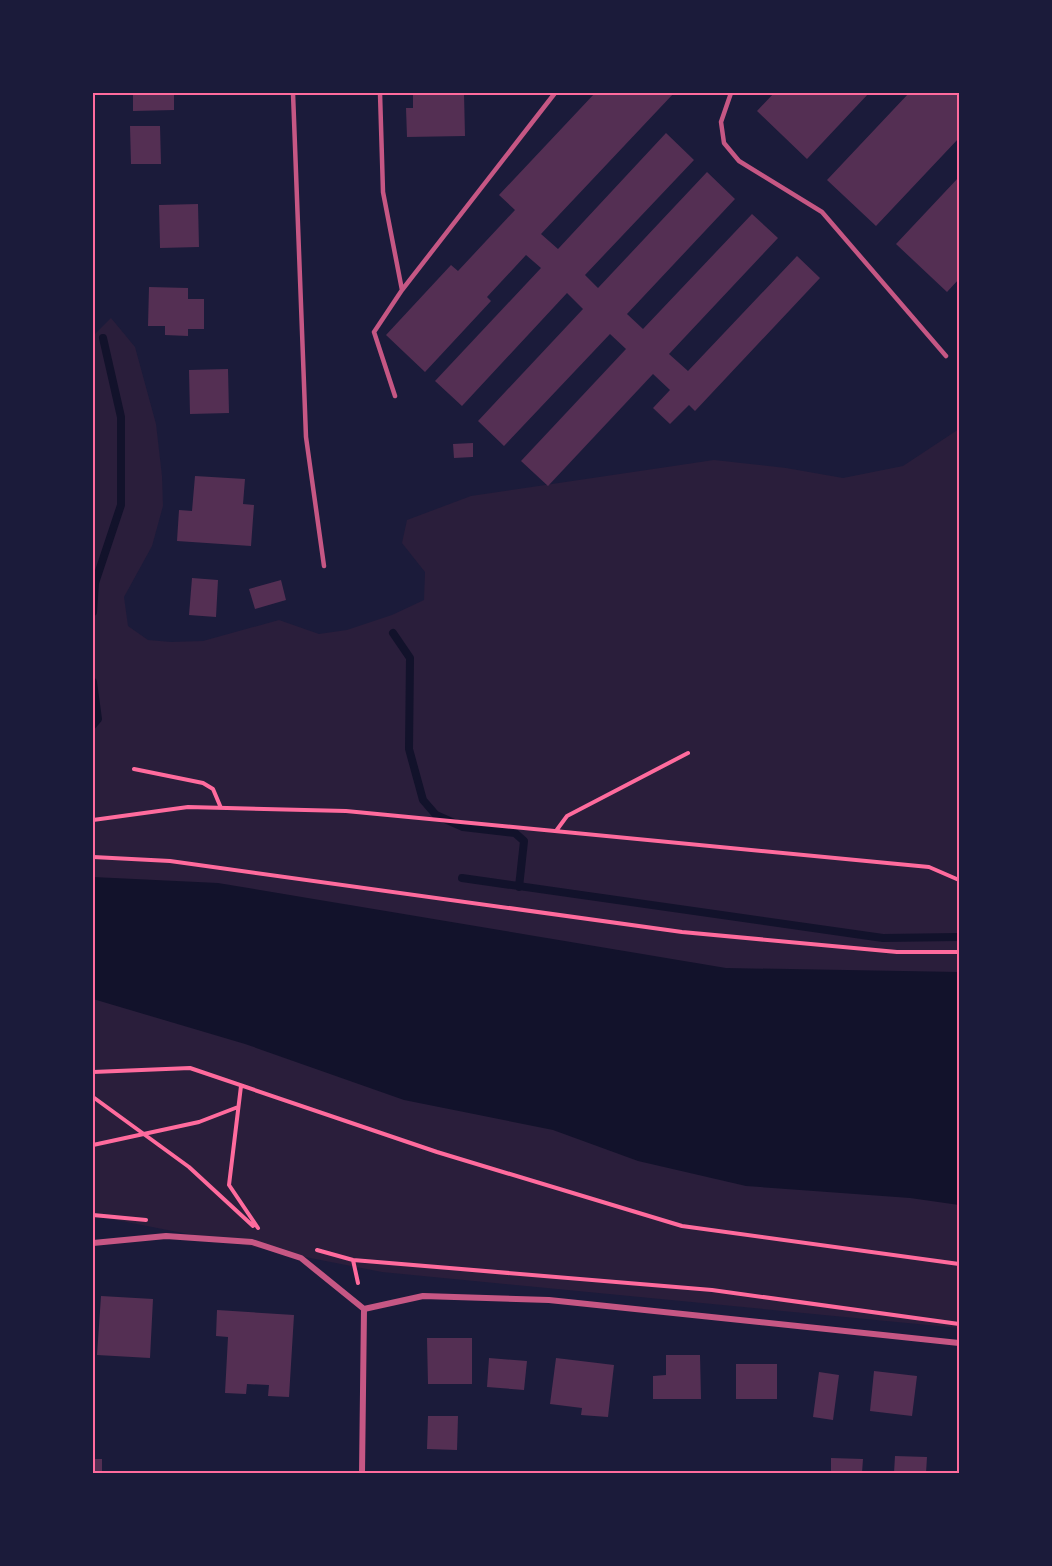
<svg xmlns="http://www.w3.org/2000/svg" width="1052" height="1566" viewBox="0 0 1052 1566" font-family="Raleway,sans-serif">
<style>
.green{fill:#2a1e3b}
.water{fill:#12122b}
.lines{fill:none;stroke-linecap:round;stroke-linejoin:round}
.stream{stroke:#12122b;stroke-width:8}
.building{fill:#542f53}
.path{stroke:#ff6b9d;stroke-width:4}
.service{stroke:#c65784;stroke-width:4.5}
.minor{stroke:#c65784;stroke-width:6}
.neatline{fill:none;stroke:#ff6b9d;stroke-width:2}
</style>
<rect width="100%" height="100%" fill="#1b1b3a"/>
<!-- green -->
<path class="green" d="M111 318 135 347 156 424 162 476 163 506 152 546 124 597 128 626 148 640 171 642 203 641 279 620 319 634 347 630 392 615 424 600 425 572 402 543 407 520 471 496 714 460 786 468 843 478 903 466 959 429V1328L382 1272 106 1218 93 1219V336Z"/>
<!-- water -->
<path class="water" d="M93 877 218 883 726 968 959 972V1205L910 1198 746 1186 638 1161 553 1130 404 1100 245 1044 93 999Z"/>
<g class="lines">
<!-- stream -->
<path class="stream" d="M93 612 95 583 121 505V417L103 338
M393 633 410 658 409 749 423 800 436 815 463 827 515 833 524 841 519 887
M93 682 98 719 93 725
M462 878 883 938 959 937"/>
</g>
<!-- building -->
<path class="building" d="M133 93H174V110L133 111Z
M413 93H464L465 136 407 137 406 108H413Z
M595 93H674L541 234 558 249 666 133 694 160 585 275 598 288 707 172 735 199 627 314 643 329 752 214 778 238 669 354 688 371 797 256 820 278 695 411 689 405 670 424 653 408 670 390 653 374 548 486 521 461 626 349 610 334 504 446 478 421 583 309 567 293 462 406 435 381 541 268 526 255 487 297 491 301 425 372 386 335 451 265 458 271 515 210 499 195Z
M774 93H869L807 159 757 111Z
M909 93H959V138L876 226 827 180Z
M130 126H160L161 164H131Z
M959 177V279L947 292 896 244Z
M198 204 199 247 160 248 159 205Z
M149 287 188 288V299H204V329H188V336L165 335V326H148Z
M228 369 229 413 190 414 189 370Z
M473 443V457L454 458 453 444Z
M195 476 245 479 243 504 254 505 251 546 177 541 179 510 192 511Z
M192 578 218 580 216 617 189 615Z
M281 580 286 600 255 609 249 589Z
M101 1296 153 1299 150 1358 97 1355Z
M217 1310 294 1315 289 1397 268 1396 269 1385 247 1384 246 1394 225 1393 228 1337 216 1336Z
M427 1338H472V1384H428Z
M666 1355H700L701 1399H653V1376L666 1375Z
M489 1358 527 1361 524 1390 487 1387Z
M556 1358 614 1365 608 1417 581 1415 582 1408 550 1404Z
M736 1364H777V1399H736Z
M874 1371 917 1376 912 1416 870 1411Z
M819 1372 839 1375 833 1420 813 1417Z
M428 1416H458L457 1450 427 1449Z
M895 1456 927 1457 926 1473H894Z
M831 1458 863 1459 862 1473H831Z
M93 1459H102V1473H93Z"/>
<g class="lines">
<!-- path -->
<path class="path" d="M134 769 203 783 213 789 221 808
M93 820 188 807 346 811 929 867 959 880
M556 831 567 816 688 753
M93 857 170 861 682 932 897 952H959
M93 1072 190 1068 437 1152 682 1226 959 1264
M241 1086 229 1185 258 1228
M93 1097 189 1167 253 1226
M93 1145 199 1122 238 1107
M93 1215 146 1220
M317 1250 353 1260 712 1290 959 1324
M353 1260 358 1283"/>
<!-- service -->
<path class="service" d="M293 93 306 437 324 566
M380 93 383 192 402 290 374 332 395 396
M731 93 721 122 724 143 739 161 822 212 946 356
M402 290 555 93"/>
<!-- minor -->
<path class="minor" d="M93 1243 166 1236 252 1242 301 1258 364 1309
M364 1309 423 1296 549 1300 959 1343
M362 1473 364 1309"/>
</g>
<!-- border -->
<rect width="1052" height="1566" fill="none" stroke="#1b1b3a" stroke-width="189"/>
<rect x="94" y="94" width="864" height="1378" class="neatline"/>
</svg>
